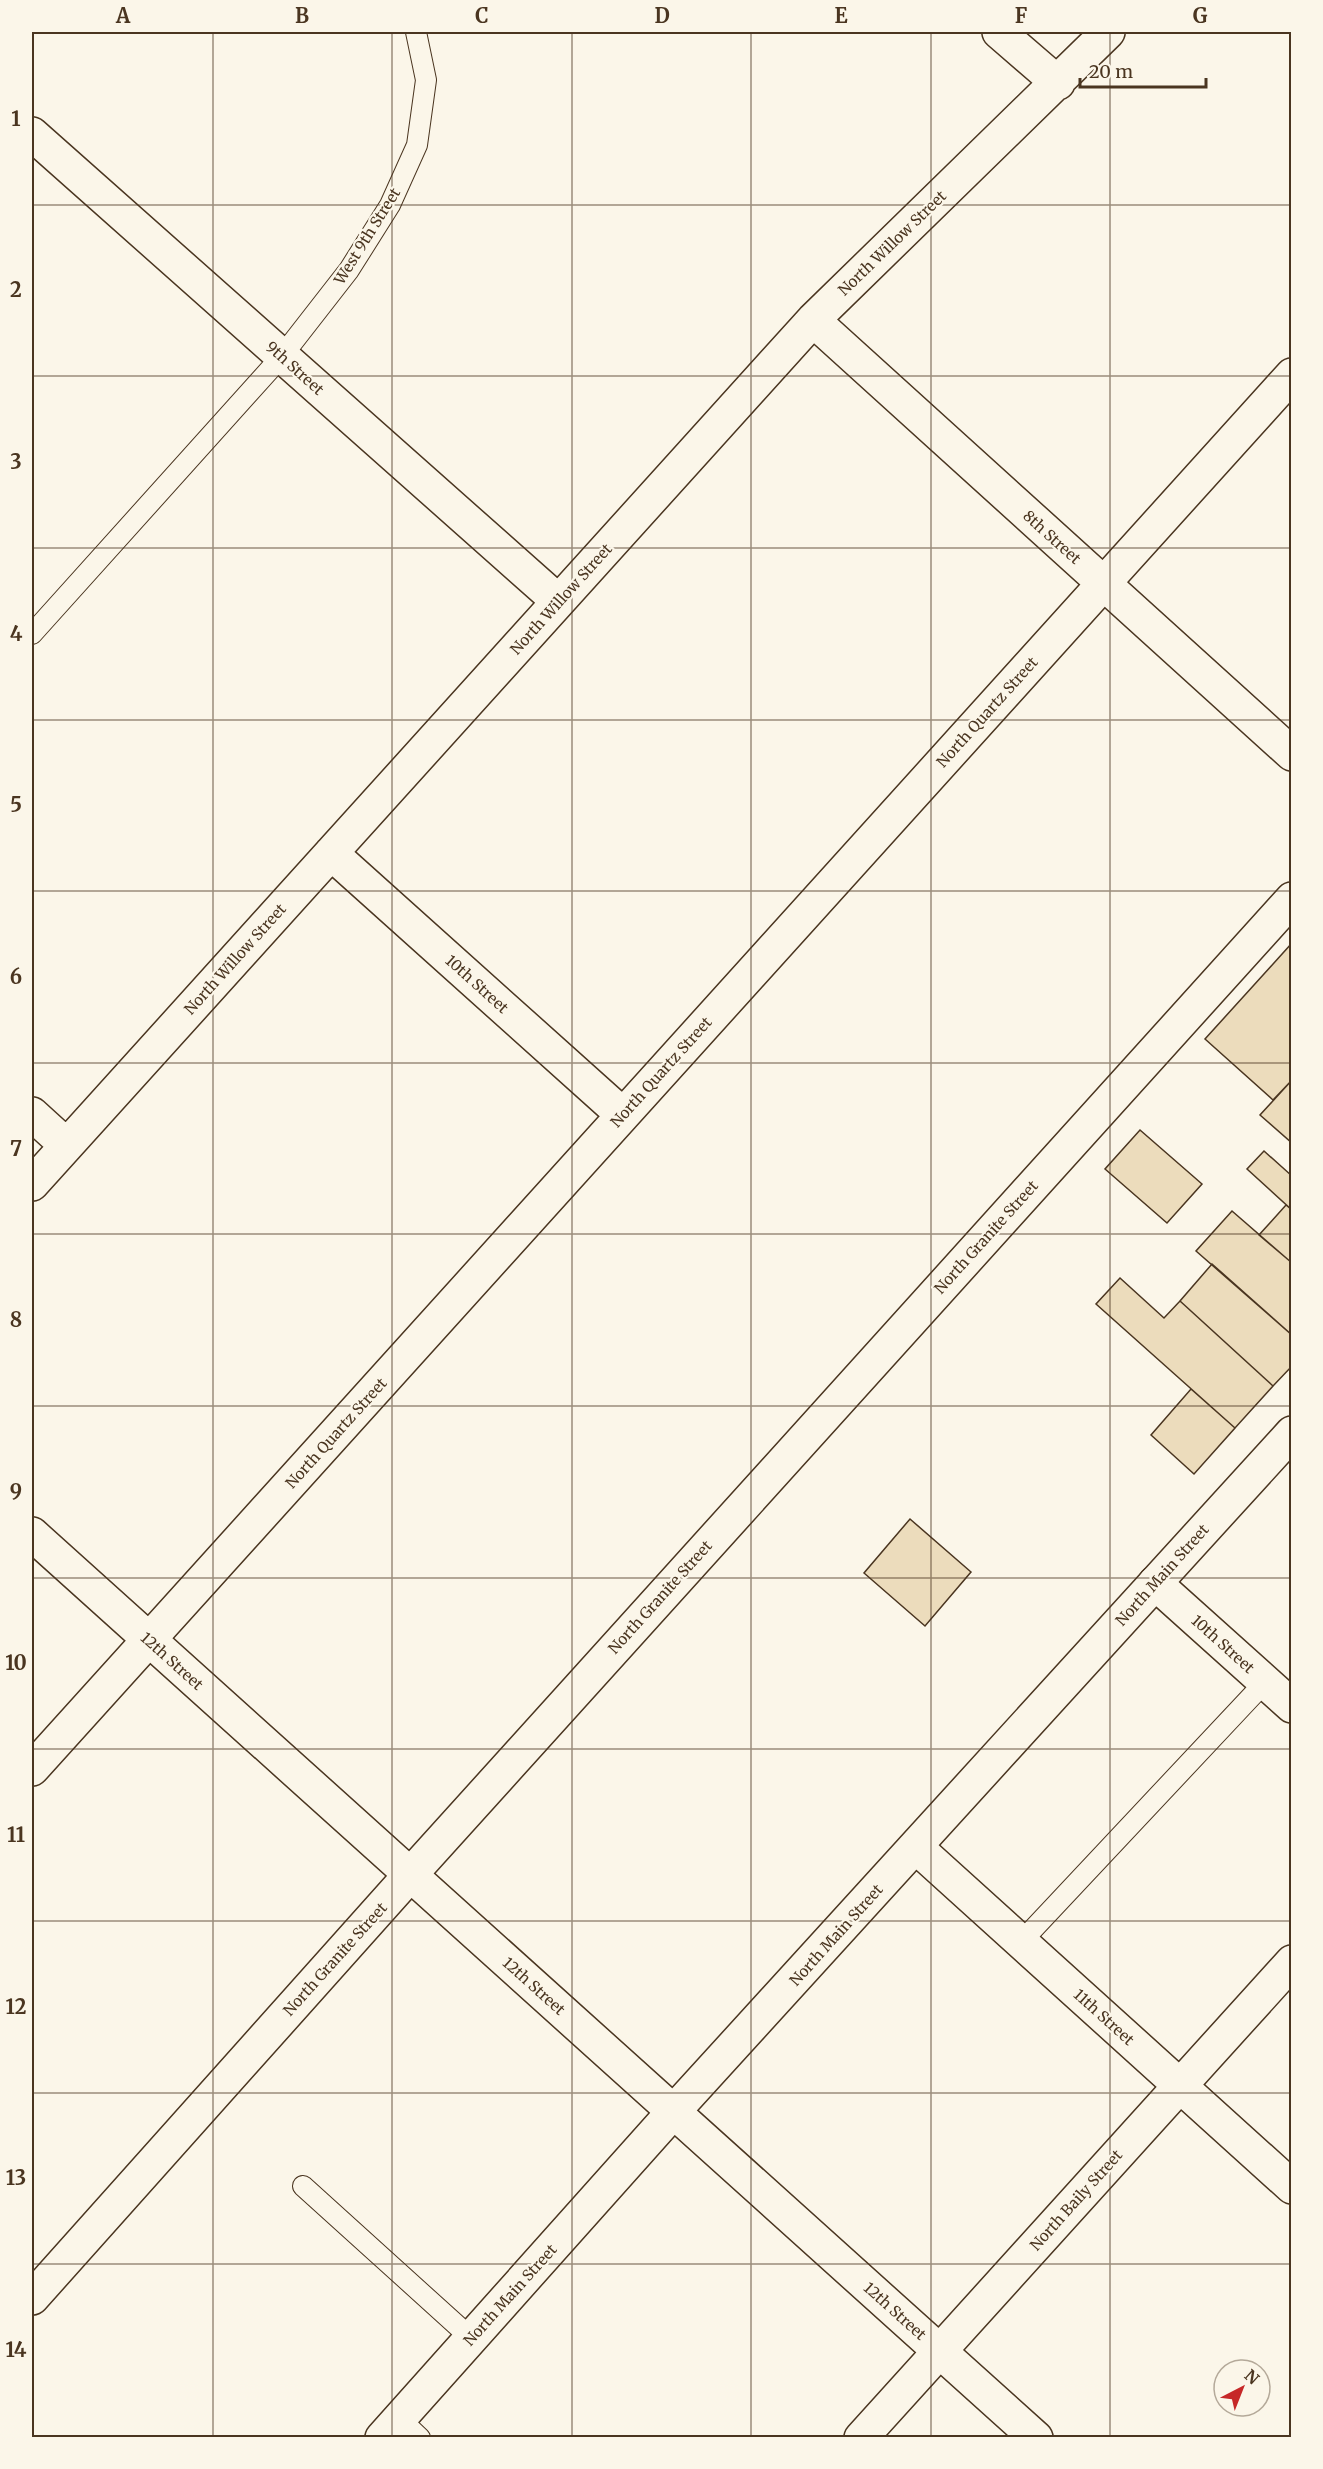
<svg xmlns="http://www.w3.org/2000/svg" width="1323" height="2469" viewBox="0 0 1323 2469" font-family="Merriweather,serif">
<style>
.building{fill:#ecdcbc;stroke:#4a3520;stroke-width:1.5}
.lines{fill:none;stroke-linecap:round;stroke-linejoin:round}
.service-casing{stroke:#4a3520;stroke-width:22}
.minor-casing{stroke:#4a3520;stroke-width:36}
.tertiary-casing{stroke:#4a3520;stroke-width:36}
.service{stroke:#fbf6e9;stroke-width:20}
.minor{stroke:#fbf6e9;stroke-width:33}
.tertiary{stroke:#fbf6e9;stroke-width:33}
.grid{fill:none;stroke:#4a3520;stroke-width:1.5;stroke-opacity:0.55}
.labels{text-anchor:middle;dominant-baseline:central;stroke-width:4.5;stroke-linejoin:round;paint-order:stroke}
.street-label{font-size:15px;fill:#4a3520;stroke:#fbf6e9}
.neatline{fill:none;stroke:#4a3520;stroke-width:2}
.grid-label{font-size:20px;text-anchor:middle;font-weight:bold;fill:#4a3520}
</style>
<rect width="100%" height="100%" fill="#fbf6e9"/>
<!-- building -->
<path class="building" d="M1292 943V1080L1273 1100 1205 1039Z
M1292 1080V1143L1260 1115Z
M1140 1130 1202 1184 1167 1223 1105 1169Z
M1264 1151 1292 1176V1210L1247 1169Z
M1286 1205 1292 1210V1263L1259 1235Z
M1232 1211 1292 1263V1335L1196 1251Z
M1212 1264 1292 1335V1366L1273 1386 1180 1301Z
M1120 1278 1164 1318 1180 1301 1273 1386 1235 1428 1096 1304Z
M1191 1389 1235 1428 1194 1474 1151 1435Z
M910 1519 971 1572 925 1626 864 1573Z"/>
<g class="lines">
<!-- service casing -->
<g class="service-casing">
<path id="service" d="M32 634 282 356 349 270 390 205 417 145 426 80 416 32
M1021 1942 1265 1682
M303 2186 471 2338
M399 2418 420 2438"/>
</g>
<!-- minor casing -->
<g class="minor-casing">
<path id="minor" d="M999 32 1058 83
M32 134 558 601
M813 320 1292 754
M331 853 623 1115
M32 1114 66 1145
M32 1184 813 320 1108 32
M32 1534 1036 2438
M1155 1583 1292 1706
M32 1769 1292 375
M916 1847 1292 2187
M32 2298 410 1875 1292 899
M861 2438 1292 1962"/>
</g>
<!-- tertiary casing -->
<g class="tertiary-casing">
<path id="tertiary" d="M382 2438 674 2111 1292 1433"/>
</g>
<!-- service -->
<use href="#service" class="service"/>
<!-- minor -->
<use href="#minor" class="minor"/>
<!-- tertiary -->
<use href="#tertiary" class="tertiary"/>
</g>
<!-- grid -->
<path class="grid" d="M213 32V2438M392 32V2438M572 32V2438M751 32V2438M931 32V2438M1110 32V2438M32 205H1292M32 376H1292M32 548H1292M32 720H1292M32 891H1292M32 1063H1292M32 1234H1292M32 1406H1292M32 1578H1292M32 1749H1292M32 1921H1292M32 2093H1292M32 2264H1292"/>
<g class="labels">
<!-- street labels -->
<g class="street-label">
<text transform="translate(367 236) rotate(-58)">West 9th Street</text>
<text transform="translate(892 243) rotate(-44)">North Willow Street</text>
<text transform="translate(295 368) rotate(42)">9th Street</text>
<text transform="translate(1052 537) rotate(42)">8th Street</text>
<text transform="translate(561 599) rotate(-48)">North Willow Street</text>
<text transform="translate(987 712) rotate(-48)">North Quartz Street</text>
<text transform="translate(235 959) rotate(-48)">North Willow Street</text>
<text transform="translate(477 984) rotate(42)">10th Street</text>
<text transform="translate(661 1072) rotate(-48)">North Quartz Street</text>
<text transform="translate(986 1237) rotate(-48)">North Granite Street</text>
<text transform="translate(336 1433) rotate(-48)">North Quartz Street</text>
<text transform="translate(1162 1575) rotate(-48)">North Main Street</text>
<text transform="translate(660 1597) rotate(-48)">North Granite Street</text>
<text transform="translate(1223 1644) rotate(42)">10th Street</text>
<text transform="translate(172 1661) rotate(42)">12th Street</text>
<text transform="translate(836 1935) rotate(-48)">North Main Street</text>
<text transform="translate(335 1959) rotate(-48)">North Granite Street</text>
<text transform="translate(534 1986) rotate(42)">12th Street</text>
<text transform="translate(1104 2017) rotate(42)">11th Street</text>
<text transform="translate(1076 2200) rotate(-48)">North Baily Street</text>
<text transform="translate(510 2295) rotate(-48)">North Main Street</text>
<text transform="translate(895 2311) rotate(42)">12th Street</text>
</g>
</g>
<!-- border -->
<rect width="1323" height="2469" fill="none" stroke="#fbf6e9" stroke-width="66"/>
<!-- north arrow -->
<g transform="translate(1242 2388) rotate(42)"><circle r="28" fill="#fbf6e9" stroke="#b4a999" stroke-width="1.5"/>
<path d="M0-4.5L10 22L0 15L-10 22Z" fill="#c62828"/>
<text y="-9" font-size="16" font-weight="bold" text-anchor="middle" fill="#4a3520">N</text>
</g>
<!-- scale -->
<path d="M1080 78v9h126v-9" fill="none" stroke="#4a3520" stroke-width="3"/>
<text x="1089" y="78" font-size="18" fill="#4a3520" stroke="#fbf6e9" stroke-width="4.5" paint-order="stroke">20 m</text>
<rect x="33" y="33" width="1257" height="2403" class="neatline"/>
<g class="grid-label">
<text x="123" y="23">A</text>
<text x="302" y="23">B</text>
<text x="482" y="23">C</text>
<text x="662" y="23">D</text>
<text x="841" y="23">E</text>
<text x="1021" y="23">F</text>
<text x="1200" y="23">G</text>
<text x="16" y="126">1</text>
<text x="16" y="297">2</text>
<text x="16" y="469">3</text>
<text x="16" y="641">4</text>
<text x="16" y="812">5</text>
<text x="16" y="984">6</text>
<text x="16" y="1156">7</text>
<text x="16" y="1327">8</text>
<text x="16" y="1499">9</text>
<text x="16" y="1670">10</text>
<text x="16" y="1842">11</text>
<text x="16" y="2014">12</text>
<text x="16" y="2185">13</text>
<text x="16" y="2357">14</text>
</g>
</svg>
